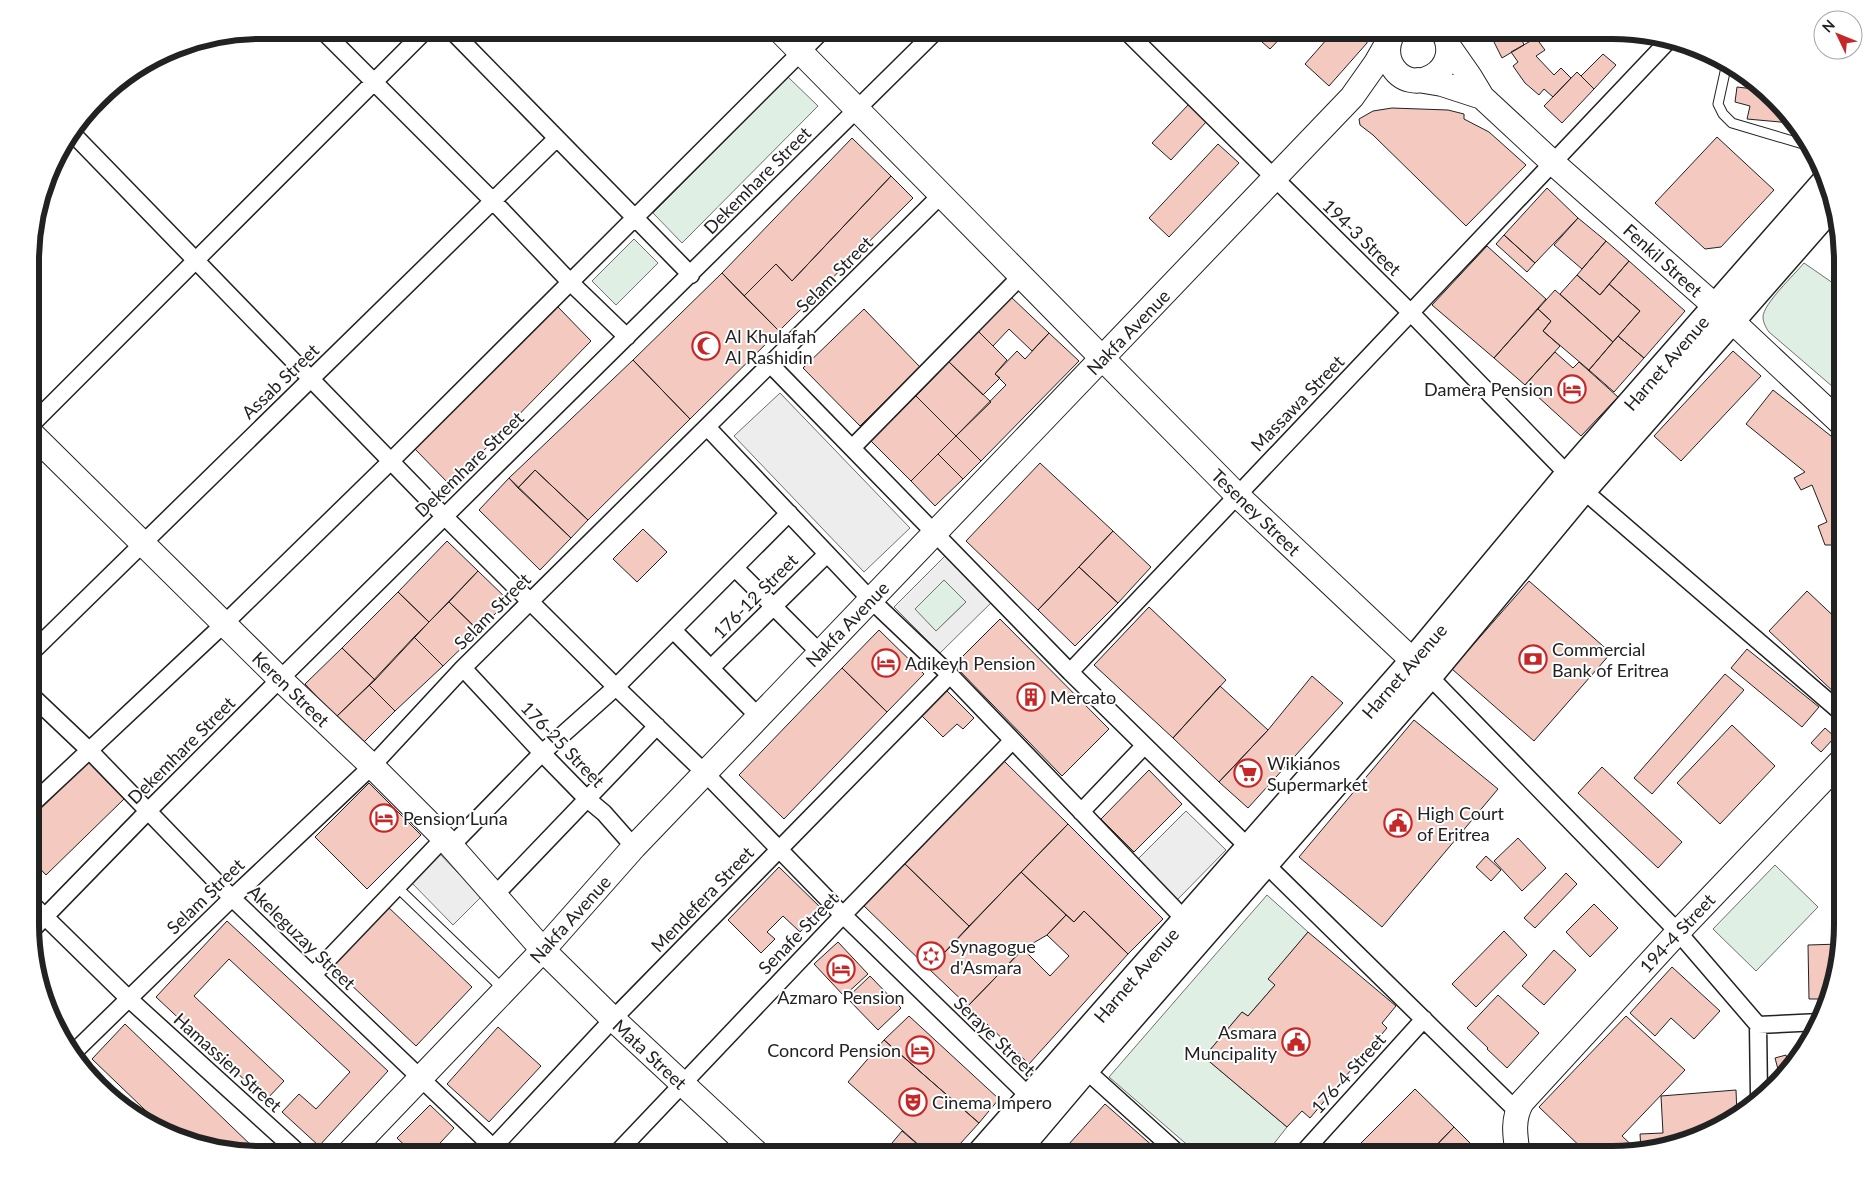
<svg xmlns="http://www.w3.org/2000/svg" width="1873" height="1185" viewBox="0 0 1873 1185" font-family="Lato,sans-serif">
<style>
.green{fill:#e0efe3;stroke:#6f6f6f}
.parking{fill:#ededed;stroke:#6f6f6f;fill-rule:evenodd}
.building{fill:#f3c9c0;stroke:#222}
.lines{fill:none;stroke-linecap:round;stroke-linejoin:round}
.lane-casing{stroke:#222;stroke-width:11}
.street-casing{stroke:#222;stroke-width:19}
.secondary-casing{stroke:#222;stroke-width:26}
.primary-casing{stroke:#222;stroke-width:29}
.lane{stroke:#fff;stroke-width:9}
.street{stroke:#fff;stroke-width:16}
.secondary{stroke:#fff;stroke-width:24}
.primary{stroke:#fff;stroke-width:26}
.labels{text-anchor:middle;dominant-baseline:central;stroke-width:4;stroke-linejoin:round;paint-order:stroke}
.street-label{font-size:18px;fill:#222;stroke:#fff}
.poi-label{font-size:18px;fill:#222;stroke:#fff;text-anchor:start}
.rim{fill:none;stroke:#222;stroke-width:6}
</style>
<rect width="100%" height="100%" fill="#fff"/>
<!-- green -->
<path class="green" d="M788 77 818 106 682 243 653 213Z
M634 239 658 263 616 305 592 281Z
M1804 263 1843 290V390L1840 393 1769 332C1766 328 1763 322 1763 317 1763 304 1795 274 1804 263Z
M944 580 966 602 936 631 914 609Z
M1775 865 1818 907 1756 971 1713 929Z
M1267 895 1308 932 1269 979 1275 985 1248 1016 1242 1012 1204 1057 1287 1127 1265 1155H1199L1109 1077Z"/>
<!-- parking -->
<path class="parking" d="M780 393 910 528 864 572 734 436Z
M949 552 996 598 940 653 894 607ZM944 580 966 602 936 631 915 609Z
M1186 811 1226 850 1177 900 1137 860Z
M439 853 481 897 453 925 410 881Z"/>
<!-- building -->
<path class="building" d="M1263 30H1288L1270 49 1262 42Z
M1335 30H1367V43L1329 86 1305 64Z
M1488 30H1518L1524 45 1502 58Z
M1631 32 1644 34 1637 41Z
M1536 38 1545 50 1536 56 1554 75 1561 68 1571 78 1553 97 1544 89 1539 95 1525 83 1513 66 1518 62 1511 52Z
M1603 54 1616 65 1594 89 1581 76Z
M1577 72 1594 89 1562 123 1544 106Z
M1755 84 1791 123 1747 119 1750 106 1735 102 1737 87 1754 89Z
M1189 104 1207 121 1171 160 1152 143Z
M1392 108 1448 110 1464 114V119L1489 132 1526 165 1466 226 1373 135 1360 125 1359 119 1373 111Z
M1717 137 1774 190 1721 247 1705 249 1655 203Z
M852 138 891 176 792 281 776 264 744 296 722 273Z
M1218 144 1239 163 1169 237 1149 218Z
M891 176 913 198 779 331 744 296 776 264 792 281Z
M1547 188 1578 218 1535 263 1504 235Z
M1578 218 1606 241 1582 269 1554 245Z
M1504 235 1535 263 1527 272 1496 244Z
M1606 241 1629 261 1600 295 1577 275Z
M1487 246 1546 299 1494 358 1432 305Z
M1629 261 1685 311 1644 358 1618 336 1640 311 1609 284Z
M722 273 779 331 690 419 633 360Z
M1577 275 1600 295 1609 284 1640 311 1613 342 1560 294Z
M1555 290 1613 342 1589 370 1543 331 1551 321 1538 309Z
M1011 297 1049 333 1032 351 1009 329 993 346 978 331Z
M558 307 591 341 450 485 414 448Z
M864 309 920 367 860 426 803 368Z
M1538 309 1551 321 1543 331 1560 346 1525 385 1494 358Z
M978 331 1007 360 995 374 1000 378 983 395 949 362Z
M1049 333 1079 361 981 461 956 436 1006 385 995 374 1017 351 1025 359Z
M1618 336 1644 358 1614 392 1589 370Z
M1733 351 1761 376 1681 461 1654 436Z
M1555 352 1573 368 1579 362 1618 397 1581 436 1525 385Z
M633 360 690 419 588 520 535 470 518 488 509 478Z
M949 362 991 402 956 436 916 396Z
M1773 390 1836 440 1843 452V584L1833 583 1835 545H1825L1818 526 1827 522 1812 485 1801 490 1794 478 1805 472 1746 424Z
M916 396 956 436 911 481 871 441Z
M956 436 981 461 963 479 938 454Z
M938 454 963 479 935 506 911 481Z
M1040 463 1113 531 1038 610 966 541Z
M535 470 588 520 571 538 518 488Z
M509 478 571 538 540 570 479 510Z
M643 529 667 552 637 582 613 559Z
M1113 531 1151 567 1118 603 1079 567Z
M447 541 478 571 429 622 398 592Z
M1079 567 1118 603 1075 646 1038 610Z
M478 571 508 600 479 631 449 602Z
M1529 581 1611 653 1534 741 1452 669Z
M1807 591 1843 625V646L1838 651 1843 655V691L1838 696 1769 631Z
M398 592 429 622 375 680 342 648Z
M449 602 479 631 443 666 414 637Z
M1149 607 1226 680 1173 738 1094 665Z
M1000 619 1109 729 1062 776 954 665Z
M879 630 924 674 887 712 842 668Z
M414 637 443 666 395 711 369 685Z
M342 648 375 680 336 717 305 684Z
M1747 649 1819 707 1802 727 1731 668Z
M842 668 887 712 784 819 739 775Z
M1725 674 1744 690 1652 794 1634 778Z
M1312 676 1343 703 1248 808 1219 782 1268 730Z
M369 685 395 711 362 744 336 717Z
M1220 686 1268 730 1219 782 1173 738Z
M946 690 974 718 963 729 957 724 943 737 921 715Z
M1414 720 1498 789 1382 927 1299 857Z
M1732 725 1775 766 1720 824 1677 783Z
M1825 728 1835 737 1821 752 1811 743Z
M1004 761 1068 824 969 926 905 864Z
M88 762 124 799 46 875 32 860V817Z
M1602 767 1682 842 1658 868 1578 793Z
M1149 770 1182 804 1134 852 1101 819Z
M369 783 421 835 367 889 315 837Z
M1068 824 1163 919 1128 954 1084 911 1074 922 1021 872Z
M1518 838 1546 868 1522 891 1494 861Z
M1486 856 1501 870 1491 881 1476 867Z
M905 864 969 926 929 969 863 905Z
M779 867 822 909 800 932 783 916 767 932 775 939 761 953 728 920Z
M1021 872 1066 915 1047 935 1023 949 968 1006 929 969Z
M1566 873 1577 884 1535 928 1524 918Z
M1594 904 1618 928 1590 957 1566 932Z
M387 906 472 987 416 1046 330 965Z
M1084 911 1128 954 1029 1064 968 1006 1023 949 1050 976 1069 956 1047 935 1066 915 1074 922Z
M227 921 388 1071 319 1146 282 1112 299 1094 316 1109 350 1072 229 959 194 996 284 1081 266 1100 156 997Z
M1504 931 1527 955 1476 1007 1452 984Z
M1308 932 1396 1006 1382 1023 1387 1028 1310 1118 1302 1111 1287 1127 1204 1057 1242 1012 1248 1016 1275 985 1268 979Z
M838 942 868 974 844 996 814 964Z
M1840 944 1831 999H1809L1808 945Z
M1554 950 1576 970 1544 1005 1522 986Z
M1672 967 1720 1011 1694 1039 1671 1018 1655 1036 1630 1013Z
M870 976 901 1008 878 1030 847 998Z
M1498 995 1539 1033 1507 1068 1487 1049 1488 1048 1467 1028Z
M909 1016 999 1099 979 1123 884 1040Z
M1626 1016 1685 1070 1622 1136 1638 1151 1628 1155H1589L1539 1107Z
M125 1024 255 1149 250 1154 200 1147 169 1133 92 1059Z
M498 1027 541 1066 489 1122 447 1084Z
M884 1040 979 1123 950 1155H930L848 1082Z
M1786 1055 1789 1067 1783 1072 1779 1073 1775 1058Z
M1415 1089 1454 1127 1427 1155H1349Z
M1736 1090 1737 1115 1728 1124 1641 1150 1640 1134 1663 1133 1661 1096Z
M1105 1104 1155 1148 1149 1155H1059Z
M430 1105 454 1128 429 1155H415L397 1138Z
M1454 1127 1482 1155H1427Z
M902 1131 930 1155H882Z
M255 1149 261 1155 250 1154Z"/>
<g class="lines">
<!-- lane casing -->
<g class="lane-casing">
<path id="lane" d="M1727 63 1718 104 1723 114 1732 123 1813 147
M398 888 504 990"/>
</g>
<!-- street casing -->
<g class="street-casing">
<path id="street" d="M322 30 493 201 570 282 627 337
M451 30 691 275
M1125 30 1411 313 1583 490 1843 714
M95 104 117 82
M73 134 444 516 616 687 705 773 843 915 1037 1104
M771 365 1070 672 1517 1111
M32 424 426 30
M707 427 870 599 950 675 1191 926
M852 448 1021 276
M735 568 820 653
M673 630 758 716
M32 652 556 139
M463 668 542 753 586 798 604 813 634 847
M711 668 827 554
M1070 672 1671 38
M1429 676 1678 932 1758 1025
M32 696 90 751 232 898 500 1154
M32 804 224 624 391 461 823 30
M1081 812 1144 746
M451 846 542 753 616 687 789 513
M494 896 657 726
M32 904 128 998 301 1155
M32 930 148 811 280 679 937 30
M313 975 444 838
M1758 1025 1759 1095
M1758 1025 1820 1022
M71 1055 232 898 372 766 463 668 941 195
M1079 1064 1180 1155
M486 1155 613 1019 950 675
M615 1155 843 915 1012 741
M1301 1155 1424 1019"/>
</g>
<!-- secondary casing -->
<g class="secondary-casing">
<path id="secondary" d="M779 30 1237 495 1427 674
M1391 37C1387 46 1387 55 1391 64 1410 101 1467 70 1442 30
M1449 47 1470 77 1482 97 1552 162 1732 321 1843 425
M1418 80 1442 84 1482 97
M32 434 280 679 372 766 444 838 543 950 613 1019 759 1155
M347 1155 543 950 634 847 705 773 1352 97 1376 63 1388 42
M1518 1155C1515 1136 1512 1119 1522 1102L1678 932 1843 759"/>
</g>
<!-- primary casing -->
<g class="primary-casing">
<path id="primary" d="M979 1155 1413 661 1568 475 1824 183
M1013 1155 1085 1070 1429 676 1583 490 1831 207"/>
</g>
<!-- lane -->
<use href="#lane" class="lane"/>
<!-- street -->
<use href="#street" class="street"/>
<!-- secondary -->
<use href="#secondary" class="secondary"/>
<!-- primary -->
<use href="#primary" class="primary"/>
</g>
<!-- icons -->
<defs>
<g id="mosque-ring" transform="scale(1.4375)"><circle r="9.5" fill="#fff" stroke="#c62828" stroke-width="1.5"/><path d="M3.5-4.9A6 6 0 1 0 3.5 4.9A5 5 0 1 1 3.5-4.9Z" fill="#c62828"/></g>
<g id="hotel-ring" transform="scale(1.4375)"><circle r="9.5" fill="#fff" stroke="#c62828" stroke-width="1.5"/><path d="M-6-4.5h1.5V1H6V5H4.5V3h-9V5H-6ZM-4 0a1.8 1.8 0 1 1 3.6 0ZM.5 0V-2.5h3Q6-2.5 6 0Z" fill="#c62828"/></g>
<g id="bank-ring" transform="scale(1.4375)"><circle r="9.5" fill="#fff" stroke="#c62828" stroke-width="1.5"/><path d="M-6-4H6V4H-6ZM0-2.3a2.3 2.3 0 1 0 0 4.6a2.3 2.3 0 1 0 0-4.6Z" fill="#c62828"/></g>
<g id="building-ring" transform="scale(1.4375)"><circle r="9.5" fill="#fff" stroke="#c62828" stroke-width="1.5"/><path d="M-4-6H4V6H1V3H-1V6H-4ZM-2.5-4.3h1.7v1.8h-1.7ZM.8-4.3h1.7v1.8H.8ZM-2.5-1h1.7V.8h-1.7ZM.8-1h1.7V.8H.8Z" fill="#c62828"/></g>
<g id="supermarket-ring" transform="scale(1.4375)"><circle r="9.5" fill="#fff" stroke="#c62828" stroke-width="1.5"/><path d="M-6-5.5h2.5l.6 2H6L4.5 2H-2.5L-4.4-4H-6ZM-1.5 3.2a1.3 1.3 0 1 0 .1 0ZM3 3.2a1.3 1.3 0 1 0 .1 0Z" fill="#c62828"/></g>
<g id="civic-ring" transform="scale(1.4375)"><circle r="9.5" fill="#fff" stroke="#c62828" stroke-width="1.5"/><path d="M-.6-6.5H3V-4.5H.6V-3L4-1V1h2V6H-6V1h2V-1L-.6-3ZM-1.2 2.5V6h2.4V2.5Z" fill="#c62828"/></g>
<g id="synagogue-ring" transform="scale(1.4375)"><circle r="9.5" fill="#fff" stroke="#c62828" stroke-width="1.5"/><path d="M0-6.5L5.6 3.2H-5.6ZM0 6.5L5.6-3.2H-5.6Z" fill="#c62828"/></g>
<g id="theatre-ring" transform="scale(1.4375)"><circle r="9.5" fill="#fff" stroke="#c62828" stroke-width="1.5"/><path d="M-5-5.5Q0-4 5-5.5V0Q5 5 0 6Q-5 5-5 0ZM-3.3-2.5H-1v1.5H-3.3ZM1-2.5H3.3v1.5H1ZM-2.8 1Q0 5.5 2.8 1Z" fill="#c62828"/></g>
</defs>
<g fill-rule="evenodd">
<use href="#mosque-ring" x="706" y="346"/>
<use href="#hotel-ring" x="1572" y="389"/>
<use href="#bank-ring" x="1533" y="659"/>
<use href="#hotel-ring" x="886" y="663"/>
<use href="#building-ring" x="1031" y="697"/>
<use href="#supermarket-ring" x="1248" y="773"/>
<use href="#hotel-ring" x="384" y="818"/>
<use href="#civic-ring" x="1398" y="823"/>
<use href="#synagogue-ring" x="931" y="956"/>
<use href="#hotel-ring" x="841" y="969"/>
<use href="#civic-ring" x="1296" y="1042"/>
<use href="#hotel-ring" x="920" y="1050"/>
<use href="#theatre-ring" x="913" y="1102"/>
</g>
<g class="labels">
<!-- street labels -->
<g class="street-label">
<text transform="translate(757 180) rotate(-45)">Dekemhare Street</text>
<text transform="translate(1362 237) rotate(44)">194-3 Street</text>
<text transform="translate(1663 260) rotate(42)">Fenkil Street</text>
<text transform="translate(834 274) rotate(-45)">Selam Street</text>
<text transform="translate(1128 332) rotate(-46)">Nakfa Avenue</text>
<text transform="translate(1666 363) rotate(-49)">Harnet Avenue</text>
<text transform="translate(280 381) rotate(-44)">Assab Street</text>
<text transform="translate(1297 403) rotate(-46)">Massawa Street</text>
<text transform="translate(469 464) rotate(-44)">Dekemhare Street</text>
<text transform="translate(1256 512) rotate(44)">Teseney Street</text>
<text transform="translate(755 596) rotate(-45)">176-12 Street</text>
<text transform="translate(492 611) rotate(-45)">Selam Street</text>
<text transform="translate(847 624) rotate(-46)">Nakfa Avenue</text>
<text transform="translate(1404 671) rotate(-49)">Harnet Avenue</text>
<text transform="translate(291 689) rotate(44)">Keren Street</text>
<text transform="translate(563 744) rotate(46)">176-25 Street</text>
<text transform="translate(181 750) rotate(-45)">Dekemhare Street</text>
<text transform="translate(205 896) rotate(-44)">Selam Street</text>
<text transform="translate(702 899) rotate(-46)">Mendefera Street</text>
<text transform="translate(570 919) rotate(-48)">Nakfa Avenue</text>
<text transform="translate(798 933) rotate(-46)">Senafe Street</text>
<text transform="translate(1677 933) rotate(-47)">194-4 Street</text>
<text transform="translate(302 937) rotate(44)">Akeleguzay Street</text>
<text transform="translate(1136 975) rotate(-49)">Harnet Avenue</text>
<text transform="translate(995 1036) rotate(44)">Seraye Street</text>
<text transform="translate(650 1054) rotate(43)">Mata Street</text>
<text transform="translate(228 1062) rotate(42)">Hamassien Street</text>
<text transform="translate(1348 1073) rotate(-48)">176-4 Street</text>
</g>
<!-- poi labels -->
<g class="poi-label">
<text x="725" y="336">Al Khulafah<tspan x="725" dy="21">Al Rashidin</tspan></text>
<text x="1553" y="389" text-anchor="end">Damera Pension</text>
<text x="1552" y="649">Commercial<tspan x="1552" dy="21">Bank of Eritrea</tspan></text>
<text x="905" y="663">Adikeyh Pension</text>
<text x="1050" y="697">Mercato</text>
<text x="1267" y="763">Wikianos<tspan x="1267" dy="21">Supermarket</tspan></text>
<text x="1417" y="813">High Court<tspan x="1417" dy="21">of Eritrea</tspan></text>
<text x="403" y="818">Pension Luna</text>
<text x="950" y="946">Synagogue<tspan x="950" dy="21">d'Asmara</tspan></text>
<text x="841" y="997" text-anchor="middle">Azmaro Pension</text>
<text x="1277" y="1032" text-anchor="end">Asmara<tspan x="1277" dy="21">Muncipality</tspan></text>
<text x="901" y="1050" text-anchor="end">Concord Pension</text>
<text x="932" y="1102">Cinema Impero</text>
</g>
</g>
<!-- crop -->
<path d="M0 0H1873V1185H0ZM261 39H1612A222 222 0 0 1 1834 261V924A222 222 0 0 1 1612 1146H261A222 222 0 0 1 39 924V261A222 222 0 0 1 261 39Z" fill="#fff" fill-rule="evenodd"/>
<path class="rim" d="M261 39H1612A222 222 0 0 1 1834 261V924A222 222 0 0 1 1612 1146H261A222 222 0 0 1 39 924V261A222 222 0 0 1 261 39Z"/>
<!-- north arrow -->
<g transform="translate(1838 35) rotate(313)"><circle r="24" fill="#ffffff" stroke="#a7a7a7"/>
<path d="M0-4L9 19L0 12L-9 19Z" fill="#c62828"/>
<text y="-8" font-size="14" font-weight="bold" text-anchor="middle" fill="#222222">N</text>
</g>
</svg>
